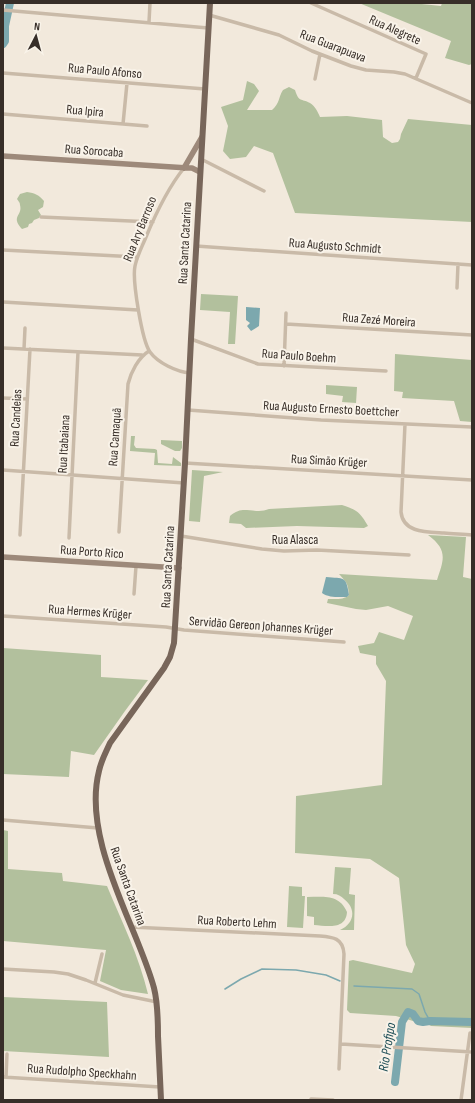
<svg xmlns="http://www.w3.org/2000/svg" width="475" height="1103" viewBox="0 0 475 1103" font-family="'Sofia Sans Condensed',sans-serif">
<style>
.green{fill:#b2c09d}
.water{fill:#7ca8ae}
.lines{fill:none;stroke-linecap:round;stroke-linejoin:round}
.stream{stroke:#7ca8ae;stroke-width:1.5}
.river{stroke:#7ca8ae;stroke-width:8}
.street{stroke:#c9baa8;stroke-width:3.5}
.secondary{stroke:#9d897a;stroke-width:5.5}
.primary{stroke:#78665a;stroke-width:6}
.labels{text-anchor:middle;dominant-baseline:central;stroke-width:4;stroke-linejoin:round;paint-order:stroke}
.street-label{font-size:13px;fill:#372e28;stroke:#f9f3e9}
.water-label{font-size:14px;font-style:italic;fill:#1f4f57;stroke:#f9f3e9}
</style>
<rect width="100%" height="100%" fill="#f2e9dc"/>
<!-- green -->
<path class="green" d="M359 3H412L441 6 442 3H472V64L469 65 445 58 451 41Z
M247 81 254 84 259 91 247 110H272C280 103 278 98 283 90L289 87 295 90C299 103 301 98 310 103 315 106 318 112 320 117L347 116 382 120 383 137 392 143 398 142 400 139 401 134 408 119 472 125V222L295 213 273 153 254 146 246 157 230 159 223 151 228 126 221 107 243 100Z
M27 192C35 193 39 195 44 201L43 207 38 210 41 215 39 218 34 220 32 223 29 224 28 227 22 229C10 216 23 216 20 205 20 202 18 201 17 199L20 194Z
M201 294 238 296 235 344H228L230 312 200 310Z
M395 354 472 360V422L460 421 454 401 402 398 403 392 394 391Z
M326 385 357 387 356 403 342 402 343 396 326 394Z
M131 436H135L134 445 136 448 155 449 157 450 158 463 172 464 173 457 181 463V466L154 465 155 453 130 451Z
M161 440 182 441V448L180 451H175L161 444Z
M192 470 223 472 204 476 200 522 189 521Z
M342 505C357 510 360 512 368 526L364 528 297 526 246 528 241 524 229 523 230 516C241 507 246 511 259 511 262 511 266 510 269 509Z
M428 535 466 537 463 577 472 579V1028L431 1026 421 1018 413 1021 396 1016 350 1013 347 1010 349 961 353 960 412 973 415 964 406 945 399 878 370 859 295 853 296 796 382 785 386 681 376 664V656L360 653 358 646 374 643 379 632 404 640 413 616 388 606 366 610 356 609 327 603 328 599C335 599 344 600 349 595 348 583 347 583 339 574L437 580C444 559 448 550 428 535Z
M3 648 101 655V677L148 680 125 711 94 755 71 751 69 777 3 774Z
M3 830 8 831V869L62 873 63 881 107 886C122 922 139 956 148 994L121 990 100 981 106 950 3 941Z
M335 867 351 868 349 894 355 895 354 930H340C354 924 357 909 344 899 341 896 338 894 333 894Z
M289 886 302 887V896H305L303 928 287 927Z
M307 897C324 897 339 894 347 912 346 930 327 926 314 925V917L307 916Z
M3 997 107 1002 109 1057 3 1051Z"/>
<!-- water -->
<path class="water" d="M246 307 260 308 259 326 251 331 247 326 250 323 246 320Z
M326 577C344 579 346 575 349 595L347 597C339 597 329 598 322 593Z"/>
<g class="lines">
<!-- stream -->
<path class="stream" d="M354 986 412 989 419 994 425 1012 430 1021
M225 989 241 979 262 969 296 970 326 975 340 981"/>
<!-- river -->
<path class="river" d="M3 44 5 41V26L10 3
M395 1082 402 1022 408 1012 413 1014 418 1021 423 1022 430 1021 472 1022"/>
<!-- street -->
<path class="street" d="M311 3 426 54 416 78
M3 10 208 28
M209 15 279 35 312 51 351 66 366 70 394 72 405 74 472 103
M149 22 150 3
M3 73 205 89
M315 79 320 54
M3 114 123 124 127 83
M123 124 147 126
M201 159 264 191
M184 168C167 189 156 213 146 237 142 247 137 256 135 266 132 280 142 341 150 352 158 363 177 372 190 373
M41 217 153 222
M196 246 472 265
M3 250 137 257
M457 288 458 264
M3 302 138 310
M286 324 472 335
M191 339 258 364 386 371
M3 348 142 355
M24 349 25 328
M284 366 286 313
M3 398 27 399
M188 410 321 420 472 427
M405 424 401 512C403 533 427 532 444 533 453 534 463 534 472 535
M185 463 472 480
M3 470 184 483
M119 532 128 384C131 372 138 358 149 351
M20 535 30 349
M181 536 262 549 284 551 317 550 409 555
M69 538 78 352
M134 594 136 566
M3 616 166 627 184 630 344 642
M3 820 98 828
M131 927 320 936C333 937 343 938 344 954L339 1069
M3 969 54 972 68 974 86 980 123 995 157 1002
M95 983 102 954
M341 1044 472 1052
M3 1077 160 1087
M6 1077 7 1054
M311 1099 333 1100
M461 1100 470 1033"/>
<!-- secondary -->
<path class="secondary" d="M3 156 188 168H192L200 172
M184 168 202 137
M3 557 179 568"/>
<!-- primary -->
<path class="primary" d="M161 1100C160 1079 159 1058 158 1036 158 1020 158 1004 154 988 150 973 144 958 138 943 118 893 85 826 99 771 101 761 106 752 110 743L164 668 170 657 174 643 185 463 191 339 210 3"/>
</g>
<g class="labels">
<!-- street labels -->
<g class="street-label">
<text transform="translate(395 30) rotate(24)">Rua Alegrete</text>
<text transform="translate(333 46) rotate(21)">Rua Guarapuava</text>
<text transform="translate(105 71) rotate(5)">Rua Paulo Afonso</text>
<text transform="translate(85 111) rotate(5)">Rua Ipira</text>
<text transform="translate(94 151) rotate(4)">Rua Sorocaba</text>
<text transform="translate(140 229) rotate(-68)">Rua Ary Barroso</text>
<text transform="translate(185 243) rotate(-87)">Rua Santa Catarina</text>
<text transform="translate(335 246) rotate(4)">Rua Augusto Schmidt</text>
<text transform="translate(379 320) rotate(4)">Rua Zezé Moreira</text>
<text transform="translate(299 356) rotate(4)">Rua Paulo Boehm</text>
<text transform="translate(331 409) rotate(3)">Rua Augusto Ernesto Boettcher</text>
<text transform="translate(16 418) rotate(-87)">Rua Candeias</text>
<text transform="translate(115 437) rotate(-86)">Rua Camaquã</text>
<text transform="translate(64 444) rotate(-87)">Rua Itabaiana</text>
<text transform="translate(329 461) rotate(3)">Rua Simão Krüger</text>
<text x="295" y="540">Rua Alasca</text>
<text transform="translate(92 552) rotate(4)">Rua Porto Rico</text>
<text transform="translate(168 567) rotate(-87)">Rua Santa Catarina</text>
<text transform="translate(90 612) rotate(4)">Rua Hermes Krüger</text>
<text transform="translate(261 626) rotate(4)">Servidão Gereon Johannes Krüger</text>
<text transform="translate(128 886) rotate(70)">Rua Santa Catarina</text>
<text transform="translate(237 922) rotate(3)">Rua Roberto Lehm</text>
<text transform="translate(82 1072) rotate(4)">Rua Rudolpho Speckhahn</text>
</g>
<!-- water labels -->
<g class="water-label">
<text transform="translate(387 1047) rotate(-81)">Rio Profipo</text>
</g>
</g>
<!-- border -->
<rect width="475" height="1103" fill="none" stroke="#372e28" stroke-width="8"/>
<!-- north arrow -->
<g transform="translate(36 36) rotate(6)" stroke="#f9f3e9" stroke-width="3" paint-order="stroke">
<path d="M0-3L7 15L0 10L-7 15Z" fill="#372e28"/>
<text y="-6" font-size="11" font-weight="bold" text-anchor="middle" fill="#372e28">N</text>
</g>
</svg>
